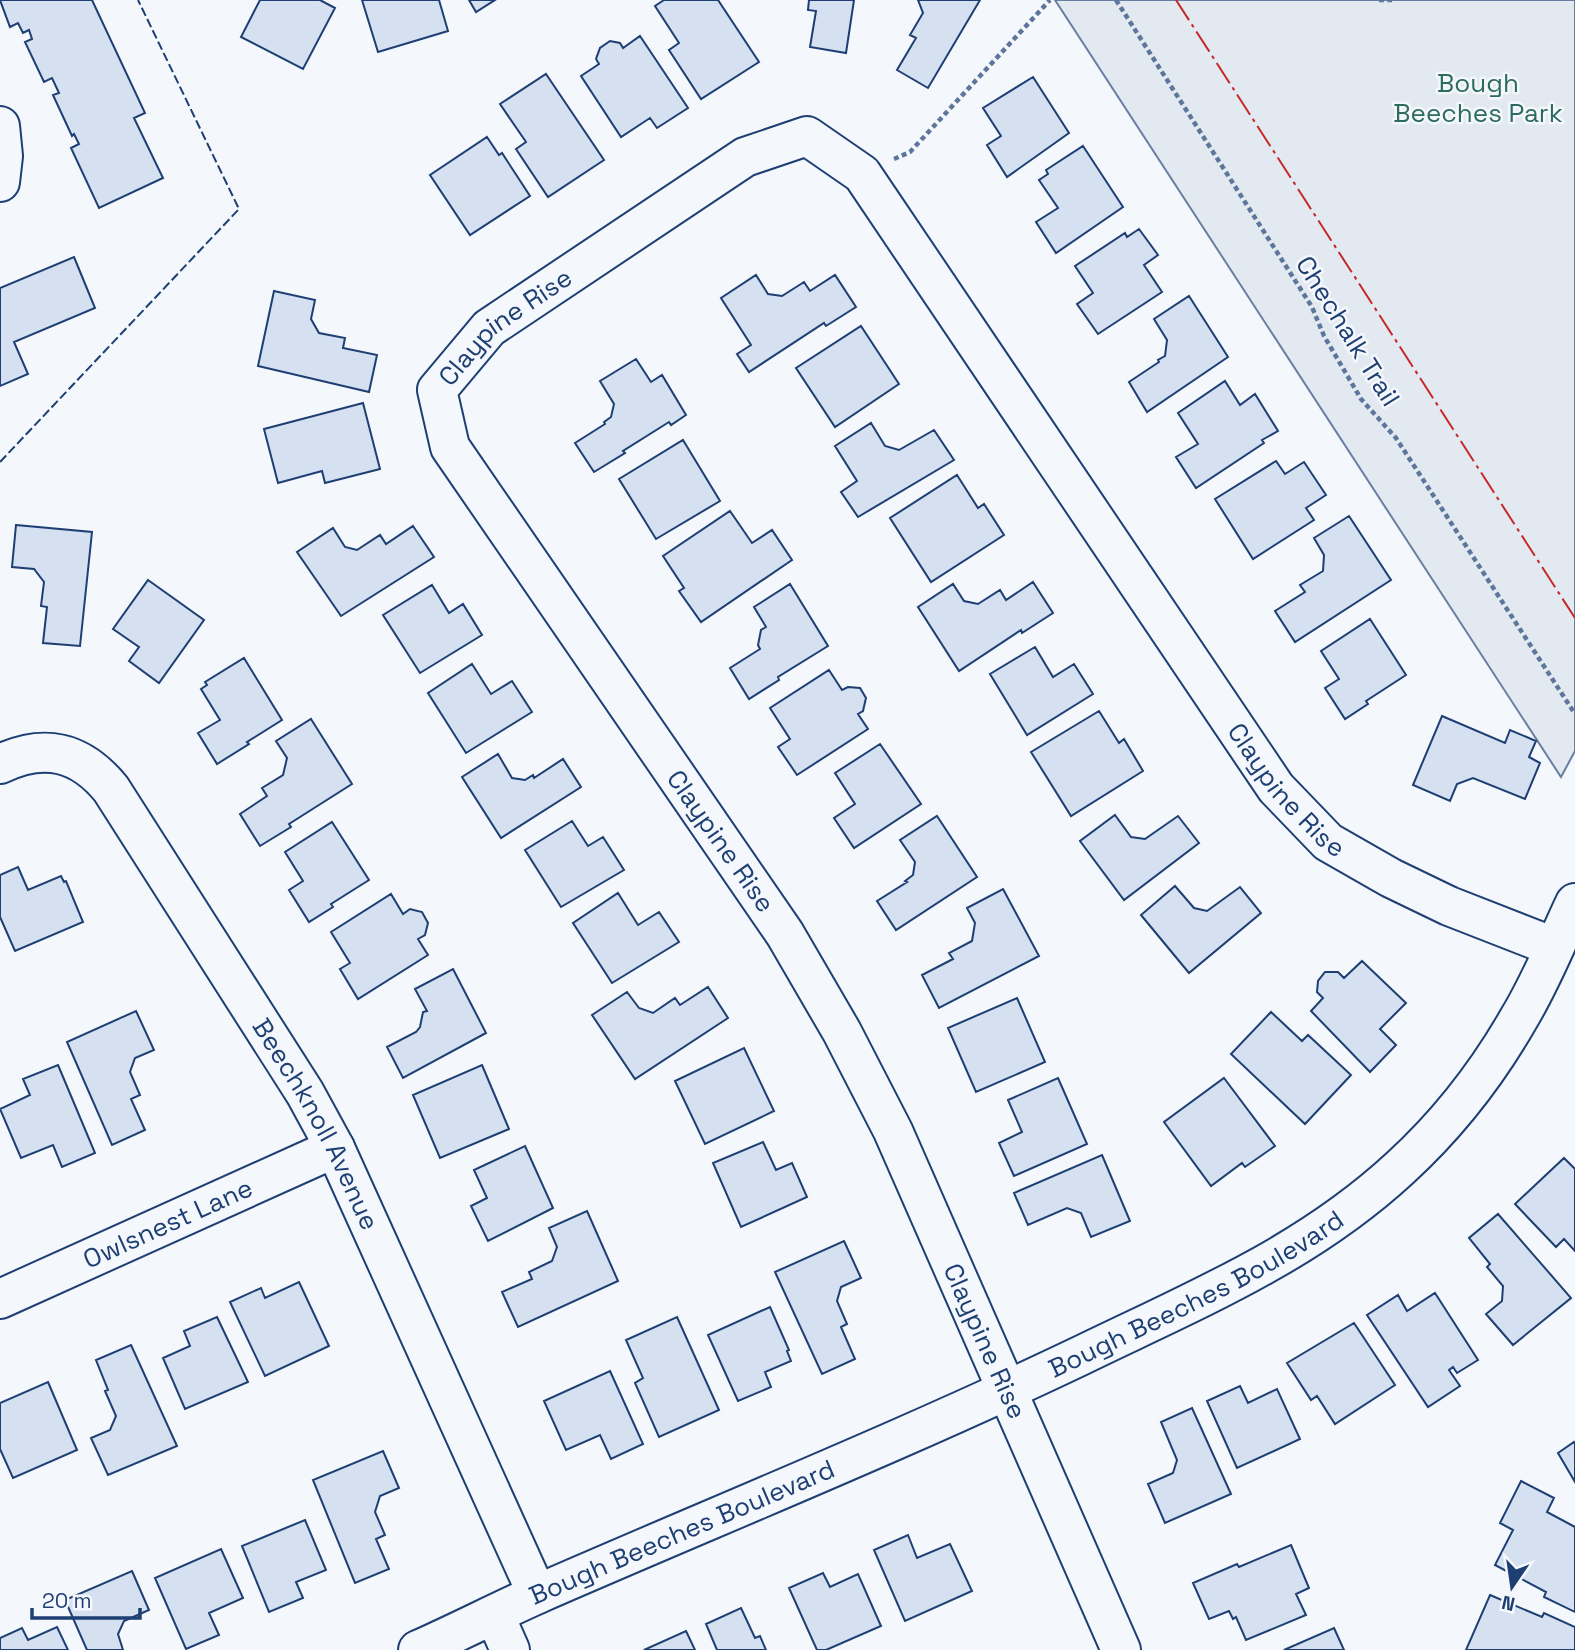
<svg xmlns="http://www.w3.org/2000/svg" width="1575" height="1650" viewBox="0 0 1575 1650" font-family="'Space Grotesk',sans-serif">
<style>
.green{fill:#e3e9f0;stroke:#687fa3;stroke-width:2}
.building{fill:#d5e0f0;stroke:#1d3f73;stroke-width:2}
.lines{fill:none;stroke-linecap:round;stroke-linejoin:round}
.minor-casing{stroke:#1d3f73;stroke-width:42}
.path{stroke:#5e769c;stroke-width:4.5;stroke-dasharray:5 3.5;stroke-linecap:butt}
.minor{stroke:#f4f7fb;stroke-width:38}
.fence{stroke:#1d3f73;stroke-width:2;stroke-dasharray:9 3.5;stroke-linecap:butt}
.power{stroke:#c62828;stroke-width:2;stroke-dasharray:24 5 3.5 5;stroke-linecap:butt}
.labels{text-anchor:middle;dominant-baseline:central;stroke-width:5;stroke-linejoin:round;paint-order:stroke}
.park-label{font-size:26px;fill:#2c6c60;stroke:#f4f7fb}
.street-label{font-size:26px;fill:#1d3f73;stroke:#f4f7fb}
</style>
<rect width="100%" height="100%" fill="#f4f7fb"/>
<!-- green -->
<path class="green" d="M1055 0H1575V751L1561 777Z"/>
<!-- building -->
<path class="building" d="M0 0H92L145 113 134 118 163 178 99 208 71 148 79 144 74 134 72 136 53 95 59 93 52 78 44 82 25 42 32 39 29 30 23 33 18 23 10 27Z
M260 0H320L335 8 303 69 241 37Z
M362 0H439L448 31 378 52Z
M469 0H495L476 12Z
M664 0H718L759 62 701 99 669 50 679 43 655 6Z
M809 0H854L846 53 810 47 816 11 808 10Z
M918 0H980L928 88 897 70 916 38 910 35 923 13Z
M640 36 688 108 657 128 650 118 621 137 581 76 599 64 596 59 600 48 610 41 620 43 623 48Z
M546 74 604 160 548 197 516 149 526 142 500 104Z
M1033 77 1069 133 1007 177 987 145 1001 136 983 108Z
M487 137 499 155 502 153 530 196 470 235 430 175Z
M1083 146 1123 207 1056 253 1036 222 1058 208 1039 180 1048 174 1046 170Z
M1139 229 1158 255 1144 265 1162 292 1098 334 1077 304 1093 293 1075 266 1125 233 1127 237Z
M74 257 95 308 14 342 28 374 0 386V288Z
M756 275 768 294 782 296 804 282 810 291 835 275 856 307 826 326 824 323 749 372 737 354 751 345 721 298Z
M274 291 315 300 311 319 319 333 345 338 343 348 377 355 369 392 258 366Z
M1189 296 1228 357 1147 412 1129 382 1159 362 1158 360 1165 356 1167 340 1154 319Z
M861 326 899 384 835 427 796 368Z
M636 359 651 382 662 375 686 415 671 425 669 422 623 451 625 453 594 472 575 443 605 424 604 422 611 417 614 404 600 381Z
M1225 381 1240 405 1255 394 1278 431 1262 440 1264 443 1196 488 1176 457 1198 444 1178 413Z
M363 403 380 469 325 483 322 471 278 483 264 429Z
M871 423 885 446 899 450 934 430 954 460 858 517 841 492 857 481 835 446Z
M683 440 720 501 656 539 619 479Z
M1276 461 1285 474 1304 462 1326 495 1306 508 1314 520 1253 559 1215 499Z
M957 475 978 508 984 504 1004 535 931 582 890 518Z
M730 511 752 543 772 530 792 560 701 622 679 591 684 588 663 556Z
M1349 516 1391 580 1295 642 1275 611 1305 592 1300 585 1323 571 1324 555 1314 538Z
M16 525 92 532 80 646 43 643 47 607 41 606 44 582 34 569 12 567Z
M413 526 434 557 341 616 297 552 333 528 345 547 357 550 380 535 386 544Z
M148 580 204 620 159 683 129 661 139 647 113 629Z
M1033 582 1053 613 1022 633 1021 630 959 671 918 607 953 584 964 601 978 604 1000 590 1006 600Z
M790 584 828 646 778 677 779 680 749 699 730 668 760 649 758 645 761 630 766 627 754 607Z
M432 585 449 613 463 604 482 635 420 673 383 615Z
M1370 619 1406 675 1366 701 1368 704 1345 719 1325 688 1339 679 1321 651Z
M1035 647 1053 677 1074 664 1093 694 1027 735 990 674Z
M244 658 282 720 247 742 249 744 217 764 198 733 220 720 201 689 207 685 205 682Z
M472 664 491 694 512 681 532 712 466 753 428 693Z
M829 670 842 690 848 687 860 688 866 698 863 711 858 714 868 729 797 775 778 747 790 739 770 708Z
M1099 711 1119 743 1124 739 1143 771 1071 816 1031 752Z
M1442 716 1505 743 1510 730 1536 741 1529 757 1540 763 1525 799 1473 778 1457 784 1450 801 1413 785Z
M311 719 352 784 289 824 291 827 260 846 240 814 267 796 262 788 283 775 287 758 276 741Z
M880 744 921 804 854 848 834 818 855 804 835 773Z
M498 754 512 778 525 780 533 775 534 778 563 759 581 787 501 838 462 777Z
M1115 815 1131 837 1145 839 1178 816 1199 843 1124 900 1080 841Z
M937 816 977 877 896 930 877 901 907 882 905 881 913 875 915 862 900 840Z
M572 821 588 846 603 837 624 870 561 907 525 850Z
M332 822 369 880 331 904 333 907 309 922 289 890 303 881 285 852Z
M18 867 28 890 61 876 64 882 66 881 83 922 15 951 0 917V875Z
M1175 886 1194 908 1207 911 1240 887 1261 913 1189 973 1141 915Z
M1003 889 1039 956 939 1008 922 975 953 959 949 953 972 941 975 923 967 908Z
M618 893 638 925 659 912 679 942 612 983 573 923Z
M391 894 403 914 410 909 422 912 428 923 425 935 418 939 428 955 358 999 340 969 350 963 331 932Z
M1362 961 1406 1003 1380 1029 1396 1045 1370 1072 1311 1011 1323 998 1317 992 1318 981 1325 972H1338L1344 978Z
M453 969 486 1033 403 1078 387 1047 416 1032 420 1027 423 1012 427 1011 415 989Z
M708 987 728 1018 635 1079 592 1015 627 992 639 1008 653 1013 675 998 680 1005Z
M1017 998 1045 1062 976 1092 948 1028Z
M136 1011 154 1050 135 1058 130 1072 140 1095 131 1099 145 1130 112 1145 67 1042Z
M1271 1012 1302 1041 1308 1035 1351 1075 1305 1124 1231 1054Z
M744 1048 774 1111 705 1144 675 1081Z
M58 1065 95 1153 62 1167 53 1145 21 1158 0 1109 30 1095 23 1079Z
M482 1065 509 1129 440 1158 413 1095Z
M1058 1078 1087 1144 1014 1176 999 1143 1022 1132 1008 1100Z
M1224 1078 1275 1146 1245 1167 1242 1163 1211 1186 1164 1122Z
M763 1142 776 1170 792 1163 807 1197 741 1227 713 1163Z
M525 1146 553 1208 488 1241 471 1206 487 1198 474 1170Z
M1102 1155 1130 1221 1091 1237 1081 1213 1067 1208 1028 1225 1014 1193Z
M1564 1158 1575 1169V1251L1564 1239 1556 1247 1515 1204Z
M587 1211 618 1281 518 1327 502 1292 532 1279 529 1272 552 1261 557 1247 549 1228Z
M1498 1214 1571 1298 1513 1345 1486 1314 1502 1301 1503 1286 1487 1267 1490 1264 1469 1238Z
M844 1241 861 1278 841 1287 837 1301 847 1324 841 1327 855 1359 822 1374 775 1272Z
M299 1282 329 1346 265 1376 230 1302 261 1288 265 1298Z
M1435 1293 1478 1360 1457 1373 1453 1367 1449 1370 1460 1386 1428 1407 1367 1315 1398 1295 1407 1311Z
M770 1307 789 1350 787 1351 791 1361 765 1372 771 1387 738 1401 708 1335Z
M217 1317 248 1382 185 1409 163 1358 190 1346 184 1331Z
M677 1317 719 1410 659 1437 635 1383 643 1378 626 1340Z
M1354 1323 1395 1385 1335 1424 1317 1396 1311 1400 1287 1363Z
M131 1345 177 1446 108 1475 91 1438 110 1430 116 1416 105 1391 108 1390 96 1360Z
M610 1371 643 1444 611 1459 600 1435 566 1450 544 1401Z
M48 1382 77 1450 13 1478 0 1449V1403Z
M1240 1386 1248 1403 1277 1389 1300 1439 1237 1468 1207 1401Z
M1192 1408 1231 1494 1165 1523 1148 1484 1173 1473 1177 1460 1161 1422Z
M1574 1442 1575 1444V1482L1558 1453Z
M383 1451 399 1488 380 1496 375 1512 385 1535 376 1539 389 1569 355 1583 313 1480Z
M1521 1481 1554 1498 1547 1512 1575 1527V1612L1544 1597 1546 1592 1495 1565 1513 1530 1500 1523Z
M305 1520 326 1570 296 1582 303 1598 269 1612 242 1546Z
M908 1535 917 1558 950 1544 972 1591 905 1621 874 1550Z
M1291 1545 1309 1588 1296 1594 1306 1615 1246 1640 1236 1617 1233 1619 1229 1611 1209 1619 1193 1583 1237 1564 1239 1567Z
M221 1549 243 1598 209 1613 219 1635 186 1649 155 1578Z
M132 1571 149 1610 124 1621 118 1634 123 1650H87L65 1600Z
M823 1573 830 1587 858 1574 881 1626 826 1650H817L789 1588Z
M1490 1595 1542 1617 1544 1613 1575 1627V1650H1466Z
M741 1608 755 1638 760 1636 766 1650H717L706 1624Z
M57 1627 68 1650H0V1638L22 1628 28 1640Z
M1334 1628 1344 1650H1284Z
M686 1631 695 1650H644Z"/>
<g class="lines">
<!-- minor casing -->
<g class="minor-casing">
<g id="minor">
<path d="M0 126 3 156 0 182"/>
<path id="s1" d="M0 764C44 743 80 751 111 789L305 1093 335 1148 537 1594"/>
<path id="s2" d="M0 1299 335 1148"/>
<path d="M495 1616 510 1650"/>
<path id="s3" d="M418 1650C459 1632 499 1611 540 1593 721 1514 904 1440 1082 1355 1195 1300 1306 1255 1400 1168 1447 1125 1487 1074 1519 1018 1541 982 1557 941 1575 903"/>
<path id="s4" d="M1121 1650 893 1131 842 1032 785 934 450 447 437 390 489 328 745 157 807 136 862 174 1276 788 1328 842 1391 878 1449 906 1554 947"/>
</g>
</g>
<!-- path -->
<path class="path" d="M1116 0 1312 307 1324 336 1361 399 1396 438 1575 714
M1379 0H1392
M894 159 910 152 1050 0"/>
<!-- minor -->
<use href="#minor" class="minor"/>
<!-- fence -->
<path class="fence" d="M0 462 239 209 138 0"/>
<!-- power -->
<path class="power" d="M1176 0 1575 618"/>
</g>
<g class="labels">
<!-- park labels -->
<g class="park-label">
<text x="1478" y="83">Bough<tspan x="1478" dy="30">Beeches Park</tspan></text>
</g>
<!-- street labels -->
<g class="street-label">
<text stroke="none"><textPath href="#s4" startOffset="1535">Claypine Rise</textPath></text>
<text transform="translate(1348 331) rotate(58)">Chechalk Trail</text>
<text stroke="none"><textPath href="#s4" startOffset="2711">Claypine Rise</textPath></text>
<text transform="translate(721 841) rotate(55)">Claypine Rise</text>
<text stroke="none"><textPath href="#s1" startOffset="518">Beechknoll Avenue</textPath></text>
<text stroke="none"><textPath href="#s2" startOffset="184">Owlsnest Lane</textPath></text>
<text stroke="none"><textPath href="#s3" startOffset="856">Bough Beeches Boulevard</textPath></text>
<text transform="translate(985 1341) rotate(66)">Claypine Rise</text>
<text stroke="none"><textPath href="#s3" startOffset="289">Bough Beeches Boulevard</textPath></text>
</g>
</g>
<!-- north arrow -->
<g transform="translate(1512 1587) rotate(193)" stroke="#f4f7fb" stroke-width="5" paint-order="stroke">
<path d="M0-5L12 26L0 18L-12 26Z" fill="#1d3f73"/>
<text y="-10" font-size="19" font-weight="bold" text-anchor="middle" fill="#1d3f73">N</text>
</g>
<!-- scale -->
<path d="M32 1608v10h108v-10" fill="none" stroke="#1d3f73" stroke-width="3.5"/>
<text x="42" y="1608" font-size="21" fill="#1d3f73" stroke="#f4f7fb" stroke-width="5" paint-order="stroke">20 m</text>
</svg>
